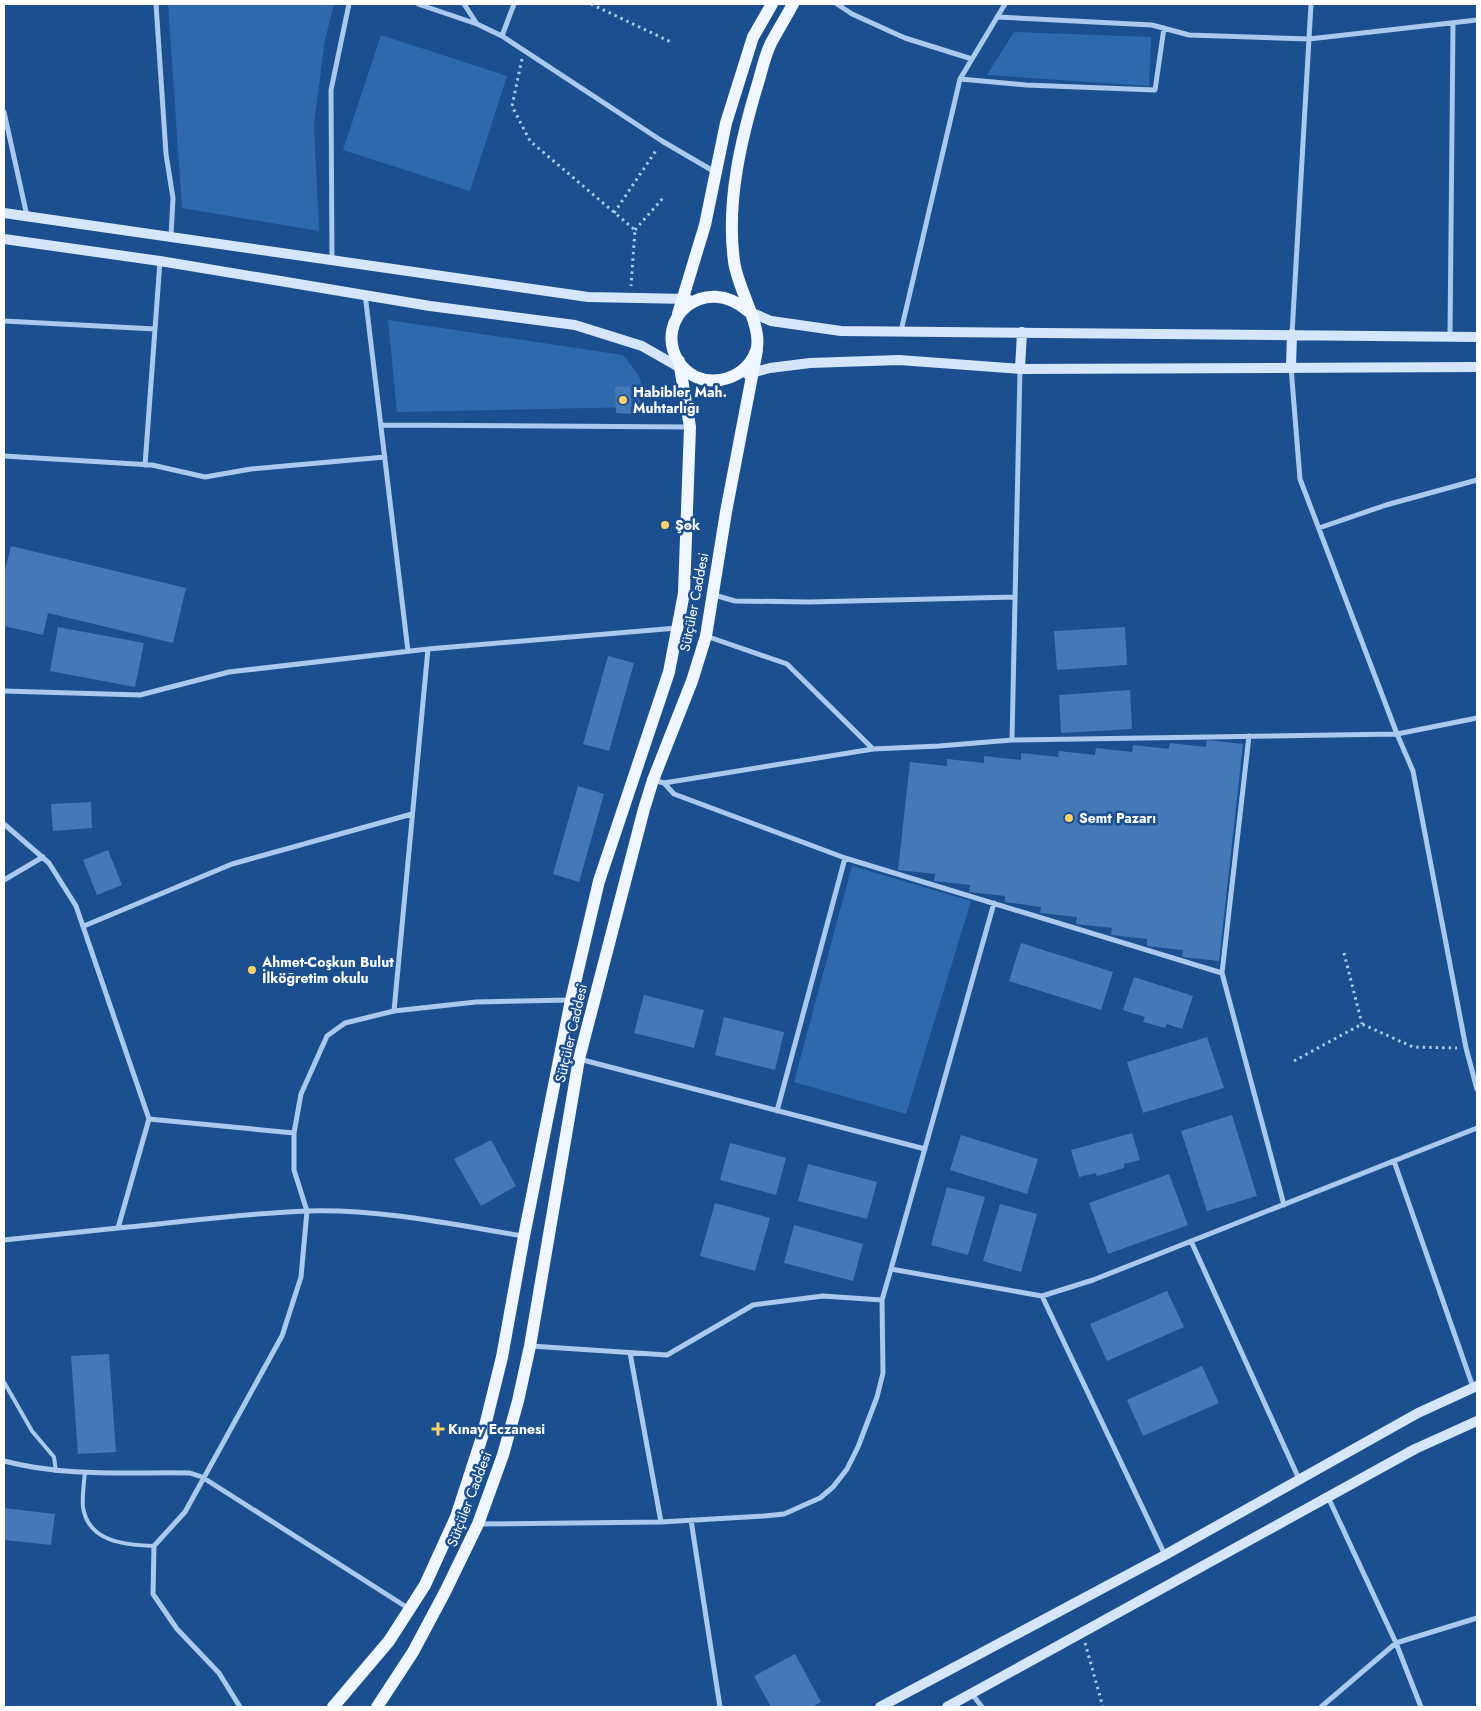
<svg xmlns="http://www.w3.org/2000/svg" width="1481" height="1711" viewBox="0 0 1481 1711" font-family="Jost,sans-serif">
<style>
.green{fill:#2e69ad}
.building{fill:#4478b7}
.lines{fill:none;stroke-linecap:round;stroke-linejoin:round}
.path{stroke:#a9c9ee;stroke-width:3;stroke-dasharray:2.5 4;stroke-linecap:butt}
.lane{stroke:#a9c9ee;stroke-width:4}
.street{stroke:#a9c9ee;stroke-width:5}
.secondary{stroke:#d6e6fa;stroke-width:10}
.primary{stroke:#f0f6ff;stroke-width:12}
.poi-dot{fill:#ffd166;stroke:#1b4f8f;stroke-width:2}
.labels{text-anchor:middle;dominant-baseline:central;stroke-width:5;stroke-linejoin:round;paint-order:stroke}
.poi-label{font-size:14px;font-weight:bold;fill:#fff;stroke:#1b4f8f;text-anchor:start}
.street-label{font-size:14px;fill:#fff;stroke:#1b4f8f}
</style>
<rect width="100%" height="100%" fill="#1b4f8f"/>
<!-- green -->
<path class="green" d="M168 4H334L325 40 314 124 319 231 182 208Z
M1014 32 1151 37 1149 86 987 75Z
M381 35 507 76 470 191 343 150Z
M388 320 623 355C639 376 647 380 638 407L397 412Z
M852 866 971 901 906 1114 794 1082Z"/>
<!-- building -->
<path class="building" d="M630 386 631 414 616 413 615 387Z
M11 546 186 588 173 643 48 613 43 635 4 626V574Z
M58 627 144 643 135 687 50 671Z
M1125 627 1127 665 1057 670 1054 631Z
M608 656 634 663 609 751 583 744Z
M1130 690 1132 729 1061 733 1059 695Z
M1207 740 1243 744 1219 961 1182 957 1183 950 1147 946V939L1111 935 1112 928 1076 924 1077 917 1040 913 1041 907 1005 902V896L969 892 970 885 934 881 935 874 898 870 910 762 947 766V759L984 763V756L1021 760V753L1058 757 1059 751 1095 755 1096 748 1132 752 1133 745 1169 749 1170 743 1206 747Z
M578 786 604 794 579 882 553 874Z
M91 802 92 828 53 831 51 804Z
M108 850 122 885 97 895 83 860Z
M1021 943 1113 972 1101 1010 1009 981Z
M1134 977 1193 996 1182 1029 1167 1024 1165 1028 1143 1022 1145 1017 1123 1010Z
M644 995 704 1010 694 1048 634 1033Z
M724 1017 784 1032 775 1070 715 1055Z
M1207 1037 1224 1088 1143 1113 1127 1062Z
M1232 1115 1257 1196 1207 1211 1181 1131Z
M1132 1133 1140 1160 1124 1164V1168L1097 1176 1096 1173 1079 1177 1071 1150Z
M961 1135 1038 1159 1027 1194 950 1170Z
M491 1140 516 1186 481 1206 454 1159Z
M730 1143 786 1158 776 1195 720 1180Z
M808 1164 877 1182 867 1219 798 1201Z
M1169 1174 1188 1225 1108 1254 1089 1203Z
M947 1187 985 1197 968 1255 931 1245Z
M715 1203 770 1218 755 1271 700 1256Z
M1000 1204 1037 1214 1021 1272 983 1261Z
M794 1225 863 1244 853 1281 784 1263Z
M1167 1291 1184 1327 1107 1361 1090 1324Z
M109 1354 116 1452 78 1454 71 1356Z
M1202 1366 1219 1403 1143 1436 1127 1400Z
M4 1508 55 1514 51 1545 4 1540Z
M795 1654 821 1702 812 1707H771L754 1676Z"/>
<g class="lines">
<!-- path -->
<path class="path" d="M591 4 673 43
M522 59 512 106 530 141 635 230 631 286
M614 213 657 149
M635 230 663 198
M1344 953 1362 1024
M1294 1061 1362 1024 1413 1047 1457 1048
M1085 1643 1103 1707"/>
<!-- lane -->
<path class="lane" d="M4 1382 32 1431 54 1457 56 1471
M85 1472C84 1483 82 1496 83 1507 88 1542 125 1545 154 1546"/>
<!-- street -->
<path class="street" d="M156 4 166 154 173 198 171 236
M418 4 477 24 502 36 662 141 715 172
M464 4 477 24
M837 4 852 14 905 38 972 59
M997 17 1152 25 1189 35 1309 39 1477 20
M502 36 514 4
M960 79 1026 85 1155 90 1164 28
M4 112 27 216
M332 259 331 90 349 4
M365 294 408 651
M4 321 155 329
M901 331 960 79 1005 4
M1292 334 1311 4
M1450 336 1453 23
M1291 367 1300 479 1397 734 1413 771 1466 1048 1477 1089
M381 425 690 427
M4 456 152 465 205 477 251 469 385 457
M145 465 160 261
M1319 528 1386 505 1477 480
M714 595 735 601 809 602 1015 597
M706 636 787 664 873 749
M4 691 140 695 229 672 428 649 677 628
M1249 736 1222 973 1284 1205
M1012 740 1020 369
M653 780 664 783 873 749 939 746 1012 740 1397 734 1477 718
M664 783 674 794 845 858 1222 973
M4 824 49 863 76 906 149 1119 118 1228 4 1240
M4 880 43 857
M84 926 232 864 412 814
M394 1011 428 649
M579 1059 925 1149
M777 1111 845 858
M149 1119 294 1133
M1394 1161 1473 1387
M118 1228C181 1222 245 1213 308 1211 380 1209 451 1224 523 1236
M1191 1241 1299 1479
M891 1269 994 903
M1042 1296 1165 1555
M531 1346 667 1355 753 1305 823 1296 882 1300
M630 1353 661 1522
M4 1461C64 1477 128 1472 190 1473L202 1477 408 1608
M1328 1497 1396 1643 1421 1707
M691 1520 720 1707
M479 1524 661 1522 764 1516 784 1514 820 1498 833 1487 847 1469 858 1447 877 1397 883 1373 882 1300 891 1269 1042 1296 1093 1280 1477 1128
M972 1694 982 1707
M240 1707 219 1673 177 1629 153 1594 154 1546 185 1512 282 1336 301 1277 307 1211 294 1170V1133L301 1094 327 1036 345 1023 394 1011 476 1002 570 1000
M1321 1707 1396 1643 1477 1618"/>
<!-- secondary -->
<path class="secondary" d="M4 213 588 297 688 299
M4 239 160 261 430 306 575 325 642 346 684 370
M748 311 771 321 841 331 1477 337
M1291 366 1292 334
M1020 369 1022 332
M747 374 770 368 810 363 899 360 1020 369 1477 367
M880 1707 1165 1555 1418 1413 1477 1386
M947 1707 1415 1449 1477 1421"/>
<!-- primary -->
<path class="primary" d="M748 311C705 273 653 318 678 361 697 392 745 384 756 351 764 329 737 288 734 261 726 202 741 139 758 83 762 70 765 55 771 43 778 30 786 17 793 4
M678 314 705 225 726 123 753 37 772 4
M333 1707 389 1641 425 1585 456 1517 483 1434 502 1357 524 1236 571 1000 599 881 669 672 684 593 690 427 679 361
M377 1707 413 1652 445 1592 478 1524 503 1455 518 1401 530 1346 579 1059 644 809 653 780 692 681 706 636 726 512 757 350"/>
</g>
<!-- markers -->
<g class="poi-dot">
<circle cx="623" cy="400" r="5"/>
<circle cx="665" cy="525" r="5"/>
<circle cx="1069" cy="818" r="5"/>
<circle cx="252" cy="970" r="5"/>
<path d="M435.5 1421.5h5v5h5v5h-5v5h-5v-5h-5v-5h5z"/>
</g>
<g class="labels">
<!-- poi labels -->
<g class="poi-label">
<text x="633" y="392">Habibler Mah.<tspan x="633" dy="16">Muhtarlığı</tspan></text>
<text x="675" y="525">Şok</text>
<text x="1079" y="818">Semt Pazarı</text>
<text x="262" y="962">Ahmet-Coşkun Bulut<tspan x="262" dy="16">İlköğretim okulu</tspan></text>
<text x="448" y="1429">Kınay Eczanesi</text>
</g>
<!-- street labels -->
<g class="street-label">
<text transform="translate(694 602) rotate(-79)">Sütçüler Caddesi</text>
<text transform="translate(571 1033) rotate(-77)">Sütçüler Caddesi</text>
<text transform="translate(469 1499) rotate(-69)">Sütçüler Caddesi</text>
</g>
</g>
<!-- border -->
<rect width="1481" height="1711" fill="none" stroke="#ffffff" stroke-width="10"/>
</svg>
